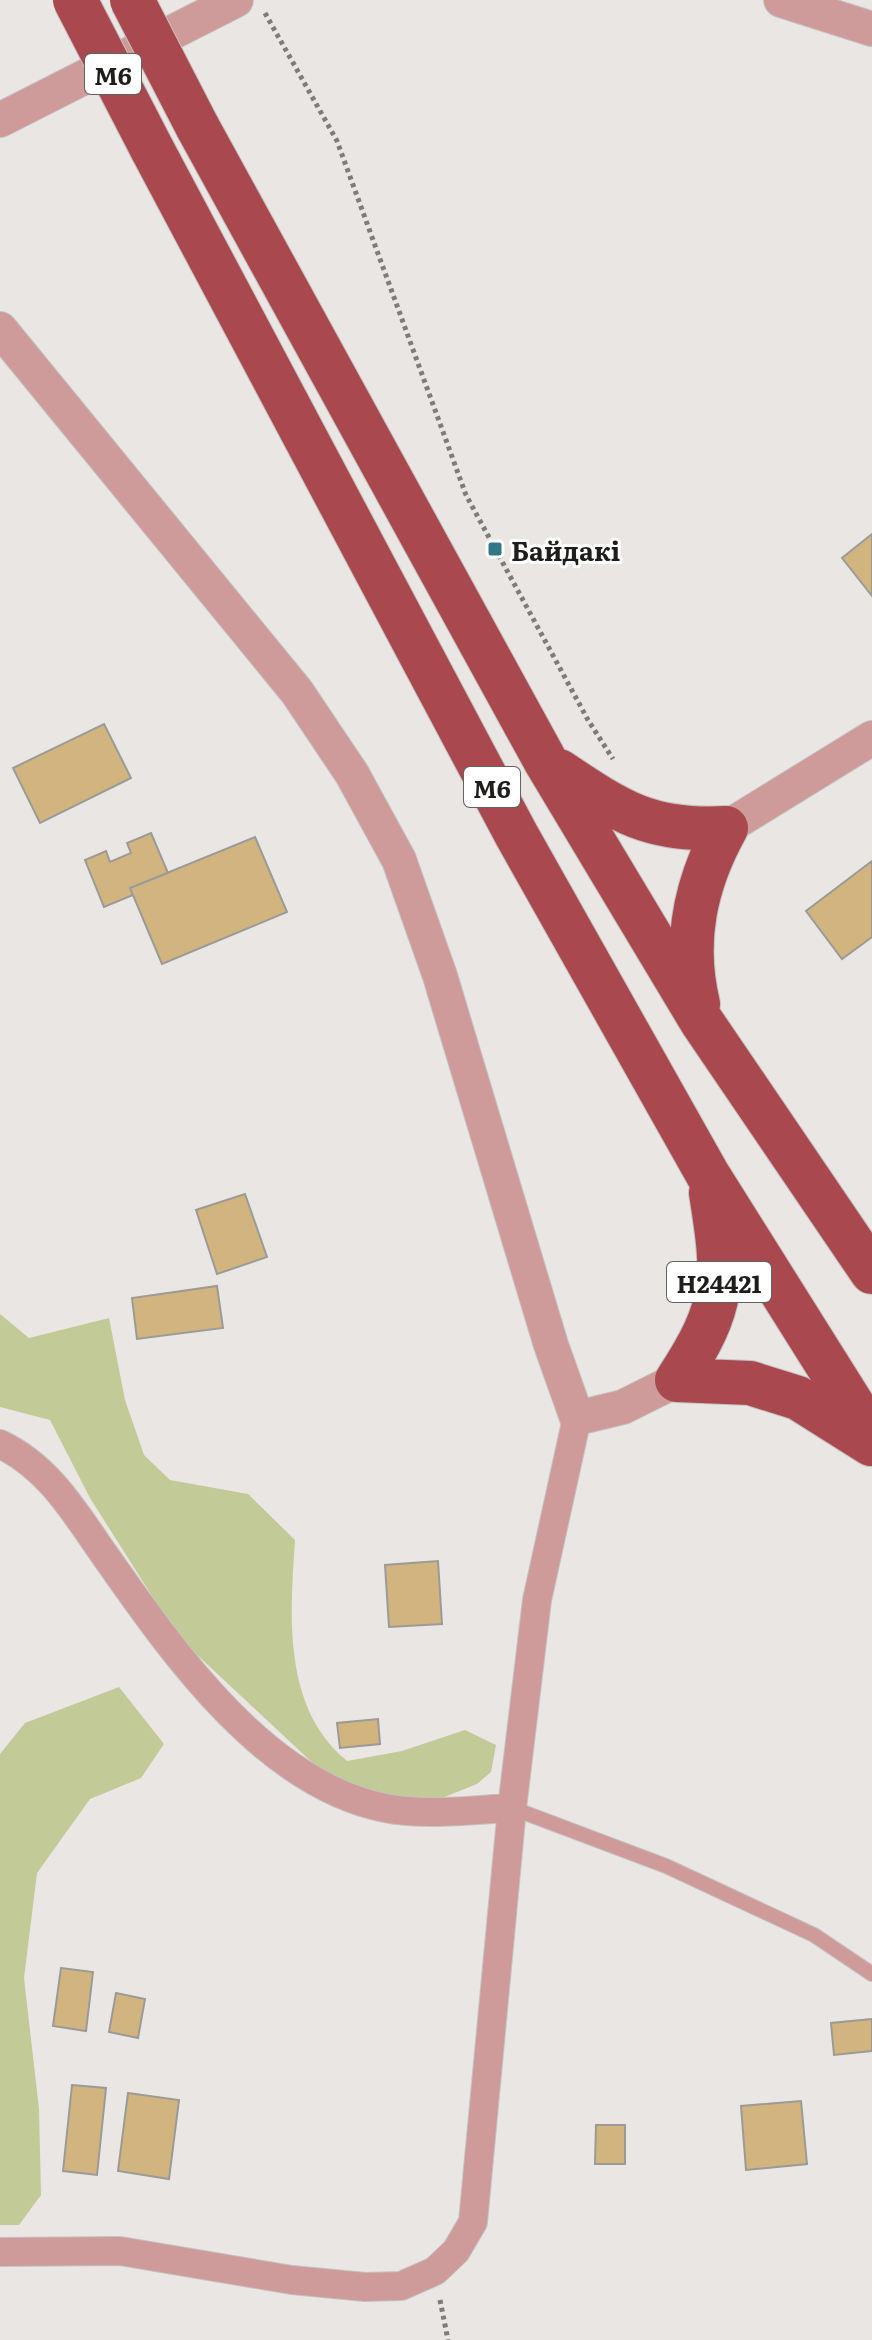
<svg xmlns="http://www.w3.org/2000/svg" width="872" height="2340" viewBox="0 0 872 2340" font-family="Literata,serif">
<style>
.green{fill:#c2ca97}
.building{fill:#d2b57e;stroke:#9c9a97;stroke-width:2}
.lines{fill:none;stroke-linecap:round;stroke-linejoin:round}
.service-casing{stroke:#c5c2c0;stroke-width:16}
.minor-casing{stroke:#c5c2c0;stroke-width:30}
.tertiary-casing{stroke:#c5c2c0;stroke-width:36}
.trunk-casing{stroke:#c5c2c0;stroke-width:46}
.path{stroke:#7e7b7a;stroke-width:5;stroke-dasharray:4 4;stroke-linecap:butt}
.service{stroke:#ce9a9a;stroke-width:14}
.minor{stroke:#ce9a9a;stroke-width:28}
.tertiary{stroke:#ce9a9a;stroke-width:34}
.trunk{stroke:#aa484f;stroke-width:44}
.trunk-bridge-casing{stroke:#c5c2c0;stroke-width:46;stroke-linecap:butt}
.trunk-bridge{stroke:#aa484f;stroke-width:44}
.poi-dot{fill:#327885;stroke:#fff;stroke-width:3}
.labels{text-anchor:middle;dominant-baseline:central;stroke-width:6;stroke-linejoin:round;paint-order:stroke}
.shield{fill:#fff;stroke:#626261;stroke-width:2}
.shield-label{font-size:24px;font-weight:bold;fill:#1f1e1d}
.poi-label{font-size:26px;font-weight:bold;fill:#1f1e1d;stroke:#fff;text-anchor:start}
</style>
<rect width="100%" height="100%" fill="#eae6e4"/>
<!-- green -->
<path class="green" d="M0 1314 29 1338 109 1318 125 1400 144 1455 170 1480 248 1494 295 1540C290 1615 282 1708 347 1761L402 1751 465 1730 496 1745 491 1772 477 1784 442 1798 402 1800 374 1795 318 1768 178 1637 90 1498 50 1420 0 1407Z
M119 1687 164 1744 141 1778 90 1799 37 1873 24 1978 39 2109 41 2195 19 2225H0V1754L25 1723Z"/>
<!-- building -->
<path class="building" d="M872 534V596L842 558Z
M104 724 131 778 40 823 13 768Z
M151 833 168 873 130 888 133 895 104 907 85 860 106 851 110 862 131 853 127 843Z
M255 837 287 912 162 964 130 888Z
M872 861V937L842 959 806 911Z
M245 1194 267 1257 217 1274 196 1210Z
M217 1286 223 1328 137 1339 132 1298Z
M438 1561 442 1624 389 1627 385 1565Z
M378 1719 380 1744 340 1748 337 1723Z
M61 1968 93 1972 86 2031 53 2026Z
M116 1993 145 1999 138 2038 109 2032Z
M872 2019V2051L834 2055 831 2023Z
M72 2085 106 2088 97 2175 63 2171Z
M128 2093 179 2100 169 2179 118 2171Z
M801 2101 807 2164 746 2170 741 2106Z
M596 2125H625V2164H595Z"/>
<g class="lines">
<!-- service casing -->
<g class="service-casing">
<path id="service" d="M512 1808 666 1866 814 1935 872 1974"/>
</g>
<!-- minor casing -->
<g class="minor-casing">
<path id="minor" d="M0 1444C50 1468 75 1513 106 1557 172 1651 264 1784 385 1808 426 1816 471 1810 512 1808
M0 2252 120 2251 292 2280 365 2287 401 2286 435 2271 456 2251 473 2222 512 1808 537 1600 577 1418"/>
</g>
<!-- tertiary casing -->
<g class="tertiary-casing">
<path id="tertiary" d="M781 0 872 29
M0 120 236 0
M0 329 297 692 352 774 399 860 440 976 551 1345 577 1418 623 1407 677 1380
M726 828 872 738"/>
</g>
<!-- trunk casing -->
<g class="trunk-casing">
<path id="trunk" d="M197 126 546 762 702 1022 872 1272
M152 149 516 834 708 1175 872 1436
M559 771C620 812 650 832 726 828
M698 1004C683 941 695 884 726 828
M677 1380C726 1305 725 1280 711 1193
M677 1380 750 1383 798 1398 871 1444"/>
</g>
<!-- path -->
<path class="path" d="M265 13 337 141 466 495 588 720 613 759
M440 2300 448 2340"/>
<!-- service -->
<use href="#service" class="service"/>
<!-- minor -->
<use href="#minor" class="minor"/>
<!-- tertiary -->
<use href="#tertiary" class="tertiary"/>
<!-- trunk -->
<use href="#trunk" class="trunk"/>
<!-- trunk-bridge casing -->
<g class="trunk-bridge-casing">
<path id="trunk-bridge" d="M75 0 152 149
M132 0 197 126"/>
</g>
<!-- trunk-bridge -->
<use href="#trunk-bridge" class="trunk-bridge"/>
</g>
<!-- markers -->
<rect class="poi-dot" x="487" y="541" width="16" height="16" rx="4"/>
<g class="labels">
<!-- shield labels -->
<g class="shield">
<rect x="85" y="54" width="56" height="40" rx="6"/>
<rect x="464" y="767" width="56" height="40" rx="6"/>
<rect x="667" y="1262" width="104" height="40" rx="6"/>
</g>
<g class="shield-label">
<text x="113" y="74">М6</text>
<text x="492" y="787">М6</text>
<text x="719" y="1282">Н24421</text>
</g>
<!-- poi labels -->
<g class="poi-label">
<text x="511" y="549">Байдакі</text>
</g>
</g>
</svg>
